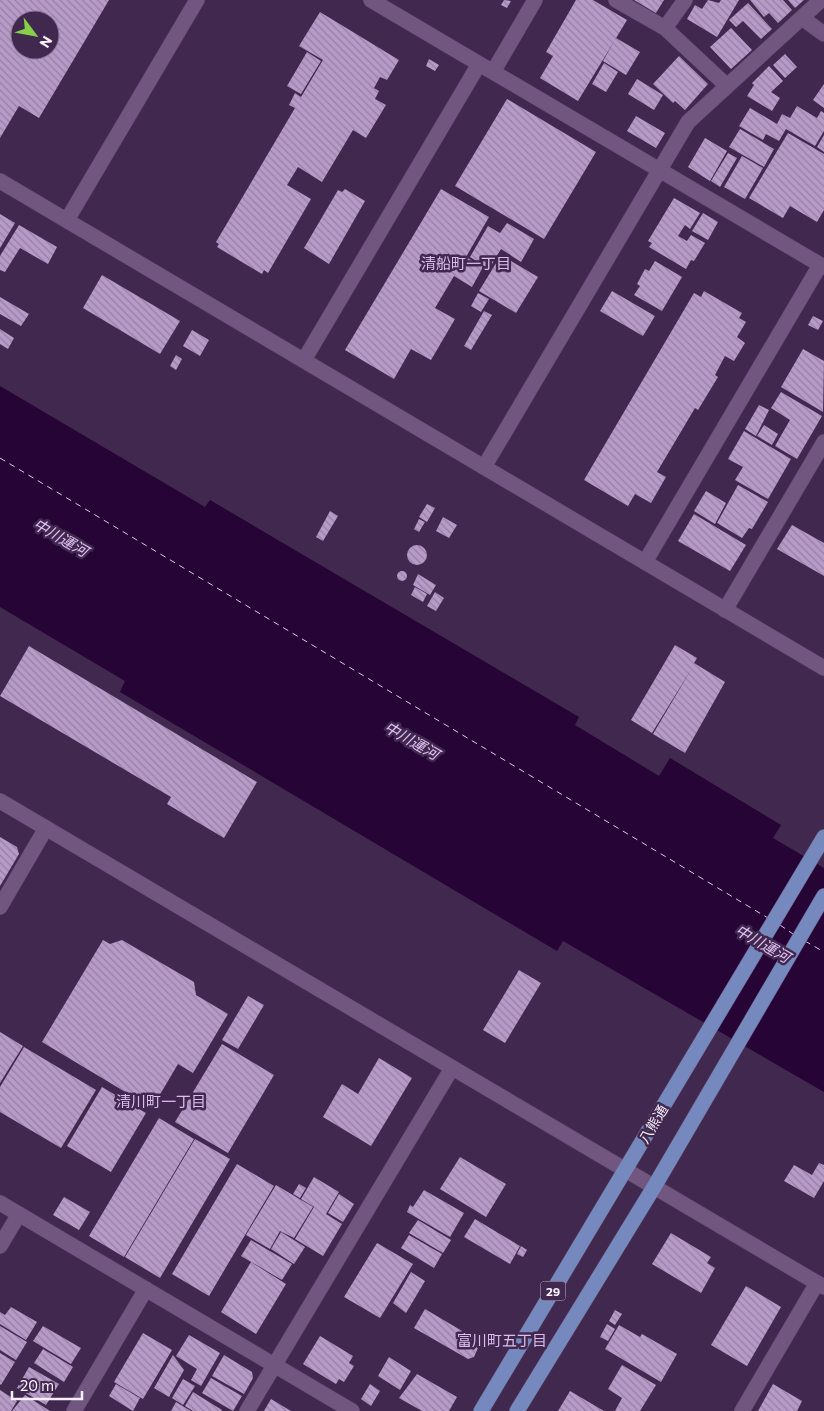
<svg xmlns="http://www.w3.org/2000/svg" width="824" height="1411" viewBox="0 0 824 1411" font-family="Commissioner,'Noto Sans JP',sans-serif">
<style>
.water{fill:#260435}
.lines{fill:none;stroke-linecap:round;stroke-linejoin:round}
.ferry{stroke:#e0c2f2;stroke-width:1;stroke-dasharray:6 5;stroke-linecap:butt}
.building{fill:url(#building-back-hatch);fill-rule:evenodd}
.street-casing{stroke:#5a4565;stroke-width:16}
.secondary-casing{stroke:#5a4565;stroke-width:16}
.primary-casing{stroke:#5a4565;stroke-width:16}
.street{stroke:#715680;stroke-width:15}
.secondary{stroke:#715680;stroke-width:15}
.primary{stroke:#7589be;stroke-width:15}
.labels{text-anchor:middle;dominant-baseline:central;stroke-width:5;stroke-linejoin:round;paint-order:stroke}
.shield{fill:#41284f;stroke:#c2b4ca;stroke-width:1}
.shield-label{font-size:12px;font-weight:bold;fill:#f9f0ff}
.street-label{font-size:14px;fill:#f9f0ff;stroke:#41284f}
.neighbourhood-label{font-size:15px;fill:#dbbded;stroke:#41284f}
.water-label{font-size:15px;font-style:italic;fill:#e0c2f2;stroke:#41284f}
</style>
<defs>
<pattern id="building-back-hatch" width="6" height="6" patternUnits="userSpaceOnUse" patternTransform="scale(1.25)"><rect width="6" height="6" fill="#b69ac7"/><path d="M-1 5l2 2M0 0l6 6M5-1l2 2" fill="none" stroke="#9681a2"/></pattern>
</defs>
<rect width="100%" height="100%" fill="#41284f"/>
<!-- water -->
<path class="water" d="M0 386 205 507 210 500 579 717 575 725 659 776 670 758 781 825 773 838 824 868V1092L563 941 557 951 120 692 125 681 0 607Z"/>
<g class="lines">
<!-- ferry -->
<path class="ferry" d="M0 458 768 918
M780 925 793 934
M805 941 824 952"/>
</g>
<!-- building -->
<path class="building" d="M0 0H109L39 118 19 106 0 138ZM20 20H50V50H20Z
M504 0 511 1 507 8 501 5Z
M576 0H593L627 20 578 101 540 78 553 56 546 52Z
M634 0H664L656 13Z
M708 0 719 3 721 0H739L717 37 687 19 695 5 702 9Z
M750 0H783L792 10 778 23 769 13 764 17Z
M788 0H804L795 8Z
M748 3 772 29 761 39 743 21 736 27 729 20Z
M320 12 399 60 387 80 380 77 374 88 379 91 375 99 386 105 366 138 353 130 322 182 298 167 287 185 311 199 268 273 264 270 262 274 217 247 219 244 216 242 295 108 289 105 295 93 301 97 323 60 299 46Z
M731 28 752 50 731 69 710 47Z
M616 38 640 52 626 75 603 61Z
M307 52 321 61 301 94 287 86Z
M785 54 797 67 785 78 773 65Z
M679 56 708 84 685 110 675 101 673 103 653 84Z
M429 59 439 65 435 71 426 66Z
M604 63 618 72 606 92 592 84Z
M769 66 783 81 771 92 780 98 772 111 747 96 754 85 752 83Z
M637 79 663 95 654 110 628 94Z
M824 84V108L813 100Z
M507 99 596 152 544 239 455 186Z
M797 106 817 118 821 111 824 113V131L815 146 786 129 779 141 766 134 763 140 739 126 750 108 777 124 782 114 790 118Z
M636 116 665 133 656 148 627 131Z
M740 129 774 149 764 167 729 147Z
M788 133 824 154V210L817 222 790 206 783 218 749 198Z
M824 135V152L817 147Z
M705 138 727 151 710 181 688 167Z
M728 153 737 158 720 187 711 181Z
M742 156 763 168 745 199 724 187Z
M345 189 365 201 329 264 304 248 338 190 342 192Z
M441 189 489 217 466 257 483 267 472 287 454 276 435 308 455 319 431 360 411 349 394 379 345 350Z
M674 198 700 213 690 229 685 225 678 236 687 241 691 235 705 243 694 261 691 260 686 269 649 247 652 243 648 241Z
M703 213 718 222 708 240 692 231Z
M0 214 15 223 0 248Z
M507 223 534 239 521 262 501 249 489 269 470 257 488 226 500 233Z
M19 225 57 247 48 264 20 248 5 272 0 270V256Z
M501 255 538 277 516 313 479 291Z
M655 261 682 277 662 311 634 295 640 286 637 284 645 269 649 271Z
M102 275 180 321 160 354 83 308Z
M612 291 655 316 643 336 600 311Z
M704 291 742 313 739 318 746 322 737 337 745 343 734 361 725 356 715 375 718 377 698 410 695 408 657 472 666 477 651 503 635 494 628 506 584 480 694 293 701 297Z
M478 293 489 299 481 312 471 306Z
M0 297 29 314 21 326 0 314Z
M484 311 492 315 471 350 464 346Z
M813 316 823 321 818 330 808 325Z
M0 329 14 338 8 349 0 344Z
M192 330 209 340 200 356 183 346Z
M803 349 824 361 823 412 781 387Z
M176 355 182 359 176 370 170 366Z
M781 392 822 416 797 459 775 446 790 420 771 408Z
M759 405 769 410 756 436 745 429Z
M764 425 778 434 772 445 757 436Z
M744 431 791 459 768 499 735 480 743 467 728 459Z
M738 485 768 502 752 529 749 528 742 538 717 523Z
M706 491 726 503 715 524 694 511Z
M427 504 435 508 427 522 419 517Z
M330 511 338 516 323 541 316 537Z
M694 514 746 545 730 571 678 541Z
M443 517 457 525 449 538 436 531Z
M419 519 425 522 419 532 414 529Z
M792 525 824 543V576L777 549Z
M407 555a10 10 0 1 1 20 0a10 10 0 1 1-20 0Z
M397 576a5 5 0 1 1 10 0a5 5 0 1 1-10 0Z
M418 574 436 585 430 595 413 585Z
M415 587 427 594 423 602 411 595Z
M435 592 444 598 436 611 427 606Z
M675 645 697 658 694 663 725 682 685 753 653 734 692 668 652 733 631 720Z
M29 646 257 782 224 838 167 804 171 797 0 696Z
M0 837 17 847 19 854 0 886Z
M103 940 110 944 122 940 194 982 196 995 228 1014 193 1073 178 1064 152 1108 42 1042Z
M519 970 541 983 505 1043 483 1030Z
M248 996 264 1005 238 1049 222 1040Z
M0 1032 23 1046 0 1083Z
M222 1044 274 1075 228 1153 175 1122Z
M24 1047 96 1090 61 1148 0 1112V1087Z
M379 1058 412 1078 371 1146 323 1117 342 1084 358 1094Z
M102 1087 146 1113 111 1172 67 1146Z
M159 1118 194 1139 124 1257 89 1236Z
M195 1139 230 1159 160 1278 125 1257Z
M460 1157 506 1184 486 1217 440 1189Z
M819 1163 824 1165V1181L814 1198 784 1181 794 1165 812 1175Z
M237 1164 274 1186 209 1296 172 1274Z
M314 1177 339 1192 326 1214 342 1224 323 1256 295 1239 314 1207 301 1199Z
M299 1184 306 1188 300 1198 293 1194Z
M276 1185 313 1207 294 1238 280 1231 270 1249 246 1235Z
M424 1190 464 1213 450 1237 407 1212 410 1205 413 1207Z
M339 1194 354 1204 343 1222 328 1213Z
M64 1197 90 1212 79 1230 53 1215Z
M475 1219 520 1246 510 1264 464 1237Z
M418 1220 451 1240 443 1253 409 1233Z
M281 1232 305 1247 294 1264 271 1249Z
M671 1233 711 1257 707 1263 715 1268 701 1293 652 1264Z
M409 1235 442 1254 434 1268 401 1248Z
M251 1240 292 1264 282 1280 241 1256Z
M377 1243 413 1264 380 1318 344 1297Z
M521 1246 527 1250 523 1257 517 1254Z
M251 1262 286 1284 256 1334 221 1312Z
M411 1272 425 1281 406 1313 393 1303Z
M746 1286 781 1307 747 1366 711 1345Z
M11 1307 37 1322 26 1340 0 1324V1312L5 1315Z
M425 1309 479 1341 478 1348 474 1357 468 1359 414 1328Z
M615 1310 622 1314 615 1325 609 1321Z
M607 1324 615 1329 608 1341 600 1337Z
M619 1325 640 1337 642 1334 677 1354 661 1382 605 1349Z
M0 1326 27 1342 16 1360 0 1350Z
M43 1326 81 1348 71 1364 33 1341Z
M143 1333 172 1350 143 1399 114 1382Z
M189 1335 220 1353 201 1386 191 1380 197 1369 176 1356Z
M320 1336 353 1356 349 1363 354 1366 344 1382 339 1379 336 1384 303 1364Z
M43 1349 73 1367 64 1382 34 1363Z
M0 1353 15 1362 1 1385 0 1384Z
M173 1355 184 1370 169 1397 154 1388Z
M224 1355 252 1372 253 1378 244 1394 212 1376Z
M389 1357 411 1371 400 1390 378 1376Z
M622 1365 656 1385 640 1411H615L622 1398 608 1389Z
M29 1367 59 1384 46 1405 17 1388Z
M417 1374 457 1397 449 1411H422L399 1398Z
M211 1378 242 1396 233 1411 202 1393Z
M183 1379 195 1386 183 1405 172 1398Z
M116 1384 140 1398 133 1411 109 1396Z
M370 1384 380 1391 371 1406 361 1399Z
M773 1384 802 1401 797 1411H758Z
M0 1390 17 1401 11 1411H0Z
M570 1391 604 1411H558Z
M193 1392 222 1410 221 1411H193L185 1406Z
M25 1395 50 1411H12Z
M271 1399 291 1411H264Z
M176 1402 191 1411H171Z"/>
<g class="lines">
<!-- street casing -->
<g class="street-casing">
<path id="street" d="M371 0 824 267
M616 0 665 28 727 86
M802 18 824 34
M665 28 685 0
M493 72 535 0
M304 360 479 64
M484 467 688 122 821 0
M645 562 820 265
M725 610 824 442
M0 907 46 828
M0 1203 352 1411
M0 1246 19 1214
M74 1411 146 1289
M247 1411 452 1068
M742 1411 817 1283"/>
</g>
<!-- secondary casing -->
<g class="secondary-casing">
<path id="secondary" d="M0 181 824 668
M67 220 197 0
M0 801 824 1287"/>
</g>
<!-- primary casing -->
<g class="primary-casing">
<path id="primary" d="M481 1411 824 837
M517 1411 654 1187 824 896"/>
</g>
<!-- street -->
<use href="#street" class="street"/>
<!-- secondary -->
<use href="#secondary" class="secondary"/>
<!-- primary -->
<use href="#primary" class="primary"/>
</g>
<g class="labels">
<!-- shield labels -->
<rect class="shield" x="540.5" y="1281.5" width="25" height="19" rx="4"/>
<g class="shield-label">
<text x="553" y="1291">29</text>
</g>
<!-- street labels -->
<g class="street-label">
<text transform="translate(653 1124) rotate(-59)">八熊通</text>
</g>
<!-- neighbourhood labels -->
<g class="neighbourhood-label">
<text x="466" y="263">清船町一丁目</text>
<text x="161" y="1101">清川町一丁目</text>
<text x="502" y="1340">富川町五丁目</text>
</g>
<!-- water labels -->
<g class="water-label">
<text transform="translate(61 537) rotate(30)">中川運河</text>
<text transform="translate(412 740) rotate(30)">中川運河</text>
<text transform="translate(763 943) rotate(30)">中川運河</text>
</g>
</g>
<!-- north arrow -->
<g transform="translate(35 35) rotate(122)"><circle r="24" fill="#41284f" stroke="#8b7895"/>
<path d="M0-4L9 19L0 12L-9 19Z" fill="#88cf49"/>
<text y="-8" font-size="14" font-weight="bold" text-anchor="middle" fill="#f9f0ff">N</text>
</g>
<!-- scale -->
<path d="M12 1391v8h70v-8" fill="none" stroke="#f9f0ff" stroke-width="2.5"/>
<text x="20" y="1391" font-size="15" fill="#f9f0ff" stroke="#41284f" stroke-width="4" paint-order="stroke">20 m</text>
</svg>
